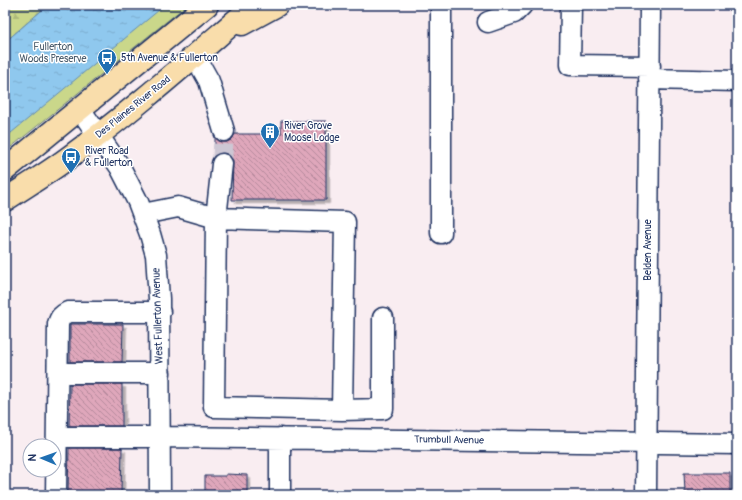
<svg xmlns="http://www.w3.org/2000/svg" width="742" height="500" viewBox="0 0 742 500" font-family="Pangolin,sans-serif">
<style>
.green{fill:#cad78a;stroke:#728374}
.forest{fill:url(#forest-firs);stroke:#728374}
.water{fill:url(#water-ripples);stroke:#618bb4}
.building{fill:url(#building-back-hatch);stroke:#1b2f5e;filter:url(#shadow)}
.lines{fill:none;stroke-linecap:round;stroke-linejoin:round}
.minor-tunnel{stroke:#cdc7d4;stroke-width:20;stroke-dasharray:20 10;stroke-linecap:butt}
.minor-casing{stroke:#1b2f5e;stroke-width:23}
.major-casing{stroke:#1b2f5e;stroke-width:25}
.minor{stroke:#fff;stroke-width:20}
.major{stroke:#f9ddab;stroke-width:22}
.labels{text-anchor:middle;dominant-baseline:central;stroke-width:3;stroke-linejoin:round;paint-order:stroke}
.park-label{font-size:10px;fill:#475969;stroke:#fff}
.poi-label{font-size:10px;fill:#1b2f5e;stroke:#fff;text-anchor:start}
.street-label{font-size:10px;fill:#1b2f5e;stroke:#fff}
</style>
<defs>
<pattern id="forest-firs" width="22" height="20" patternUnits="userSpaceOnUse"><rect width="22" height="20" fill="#cad78a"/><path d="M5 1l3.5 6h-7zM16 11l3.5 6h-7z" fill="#adb97a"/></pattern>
<pattern id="water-ripples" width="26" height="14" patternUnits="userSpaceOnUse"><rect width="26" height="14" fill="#8fc8ee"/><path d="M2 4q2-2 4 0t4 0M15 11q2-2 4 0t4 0" fill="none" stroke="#7bacce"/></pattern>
<pattern id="building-back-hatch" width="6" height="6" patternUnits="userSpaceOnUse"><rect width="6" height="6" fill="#dfa7bb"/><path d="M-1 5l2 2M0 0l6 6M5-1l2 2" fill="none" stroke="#b4889b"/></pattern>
<filter id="shadow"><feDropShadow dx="3.5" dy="3.5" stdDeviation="0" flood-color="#0004"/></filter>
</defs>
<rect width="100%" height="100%" fill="#f9edf1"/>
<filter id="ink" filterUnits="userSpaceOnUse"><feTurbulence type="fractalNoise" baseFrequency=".025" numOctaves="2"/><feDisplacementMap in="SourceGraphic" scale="8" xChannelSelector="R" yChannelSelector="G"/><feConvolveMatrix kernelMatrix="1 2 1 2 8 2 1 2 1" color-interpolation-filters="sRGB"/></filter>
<g filter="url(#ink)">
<!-- green -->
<path class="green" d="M5 5H187L5 152Z"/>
<!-- forest -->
<path class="forest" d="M5 5H48L5 42Z"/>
<!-- water -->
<path class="water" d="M48 5H165L5 138V42Z"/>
<!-- building -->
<path class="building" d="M281 121H326V200H232L233 160 229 155 224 153H218L215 155V137L221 142H227L232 139 235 134H281Z
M70 324H123L122 362H70Z
M70 384H122V426H69Z
M69 448H122L121 493H68Z
M684 473H730V495H691V492H685Z
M226 474 247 475V495H205V476H226Z"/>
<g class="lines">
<!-- minor-tunnel -->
<path class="minor-tunnel" d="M222 164 224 131"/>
<!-- minor casing -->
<g class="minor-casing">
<path id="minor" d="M441 5V233
M571 5 570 65 650 66
M488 22 514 13 522 5
M195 56 209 81 224 131
M649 79 737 81
M80 109 120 167 138 202 150 234 156 255 159 299 160 495
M143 214 178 207 216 218 345 222 342 410 214 407 216 218 222 164
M58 373H160
M342 410 383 409V318
M57 437H161L737 444
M56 495 58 324C60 317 62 315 68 312H160
M280 495V438
M646 495 650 5"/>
</g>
<!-- major casing -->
<g class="major-casing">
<path id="major" d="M242 24 277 5
M5 170 207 5
M5 200C26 186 48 173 68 158 133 111 193 57 254 5"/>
</g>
<!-- minor -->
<use href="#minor" class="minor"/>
<!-- major -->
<use href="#major" class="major"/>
</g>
</g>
<!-- icons -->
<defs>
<g id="bus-pin" transform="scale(1)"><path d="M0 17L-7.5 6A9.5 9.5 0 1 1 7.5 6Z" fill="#1f6fb2" stroke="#fff"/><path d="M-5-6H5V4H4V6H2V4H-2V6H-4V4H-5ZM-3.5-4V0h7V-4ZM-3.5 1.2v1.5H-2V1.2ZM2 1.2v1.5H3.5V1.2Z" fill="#fff"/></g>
<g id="building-pin" transform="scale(1)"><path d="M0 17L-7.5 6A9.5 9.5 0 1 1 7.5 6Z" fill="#1f6fb2" stroke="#fff"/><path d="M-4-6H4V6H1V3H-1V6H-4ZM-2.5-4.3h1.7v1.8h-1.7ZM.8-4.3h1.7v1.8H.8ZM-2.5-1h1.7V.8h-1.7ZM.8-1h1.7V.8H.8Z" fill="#fff"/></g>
</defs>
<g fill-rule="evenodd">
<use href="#bus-pin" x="107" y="58"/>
<use href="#building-pin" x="270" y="132"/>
<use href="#bus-pin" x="71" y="157"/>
</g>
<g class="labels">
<!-- park labels -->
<g class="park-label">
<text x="53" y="47">Fullerton<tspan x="53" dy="12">Woods Preserve</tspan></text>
</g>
<!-- poi labels -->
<g class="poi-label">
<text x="121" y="58">5th Avenue &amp; Fullerton</text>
<text x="284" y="126">River Grove<tspan x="284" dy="12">Moose Lodge</tspan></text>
<text x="85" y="151">River Road<tspan x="85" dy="12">&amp; Fullerton</tspan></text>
</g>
<!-- street labels -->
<g class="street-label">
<text transform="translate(133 107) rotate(-39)">Des Plaines River Road</text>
<text transform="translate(648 250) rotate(-90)">Belden Avenue</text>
<text transform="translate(158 316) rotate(-92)">West Fullerton Avenue</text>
<text transform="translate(449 440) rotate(1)">Trumbull Avenue</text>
</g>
</g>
<!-- margin -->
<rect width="742" height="500" fill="none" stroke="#fff" stroke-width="20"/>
<rect x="10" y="10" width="722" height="480" fill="none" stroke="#1b2f5e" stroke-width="1.5" filter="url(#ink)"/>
<!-- north arrow -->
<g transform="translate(42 458) rotate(272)"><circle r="19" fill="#ffffff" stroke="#a4acbf"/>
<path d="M0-3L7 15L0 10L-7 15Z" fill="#1f6fb2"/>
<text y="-6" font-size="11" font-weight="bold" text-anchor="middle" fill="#1b2f5e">N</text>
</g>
</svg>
